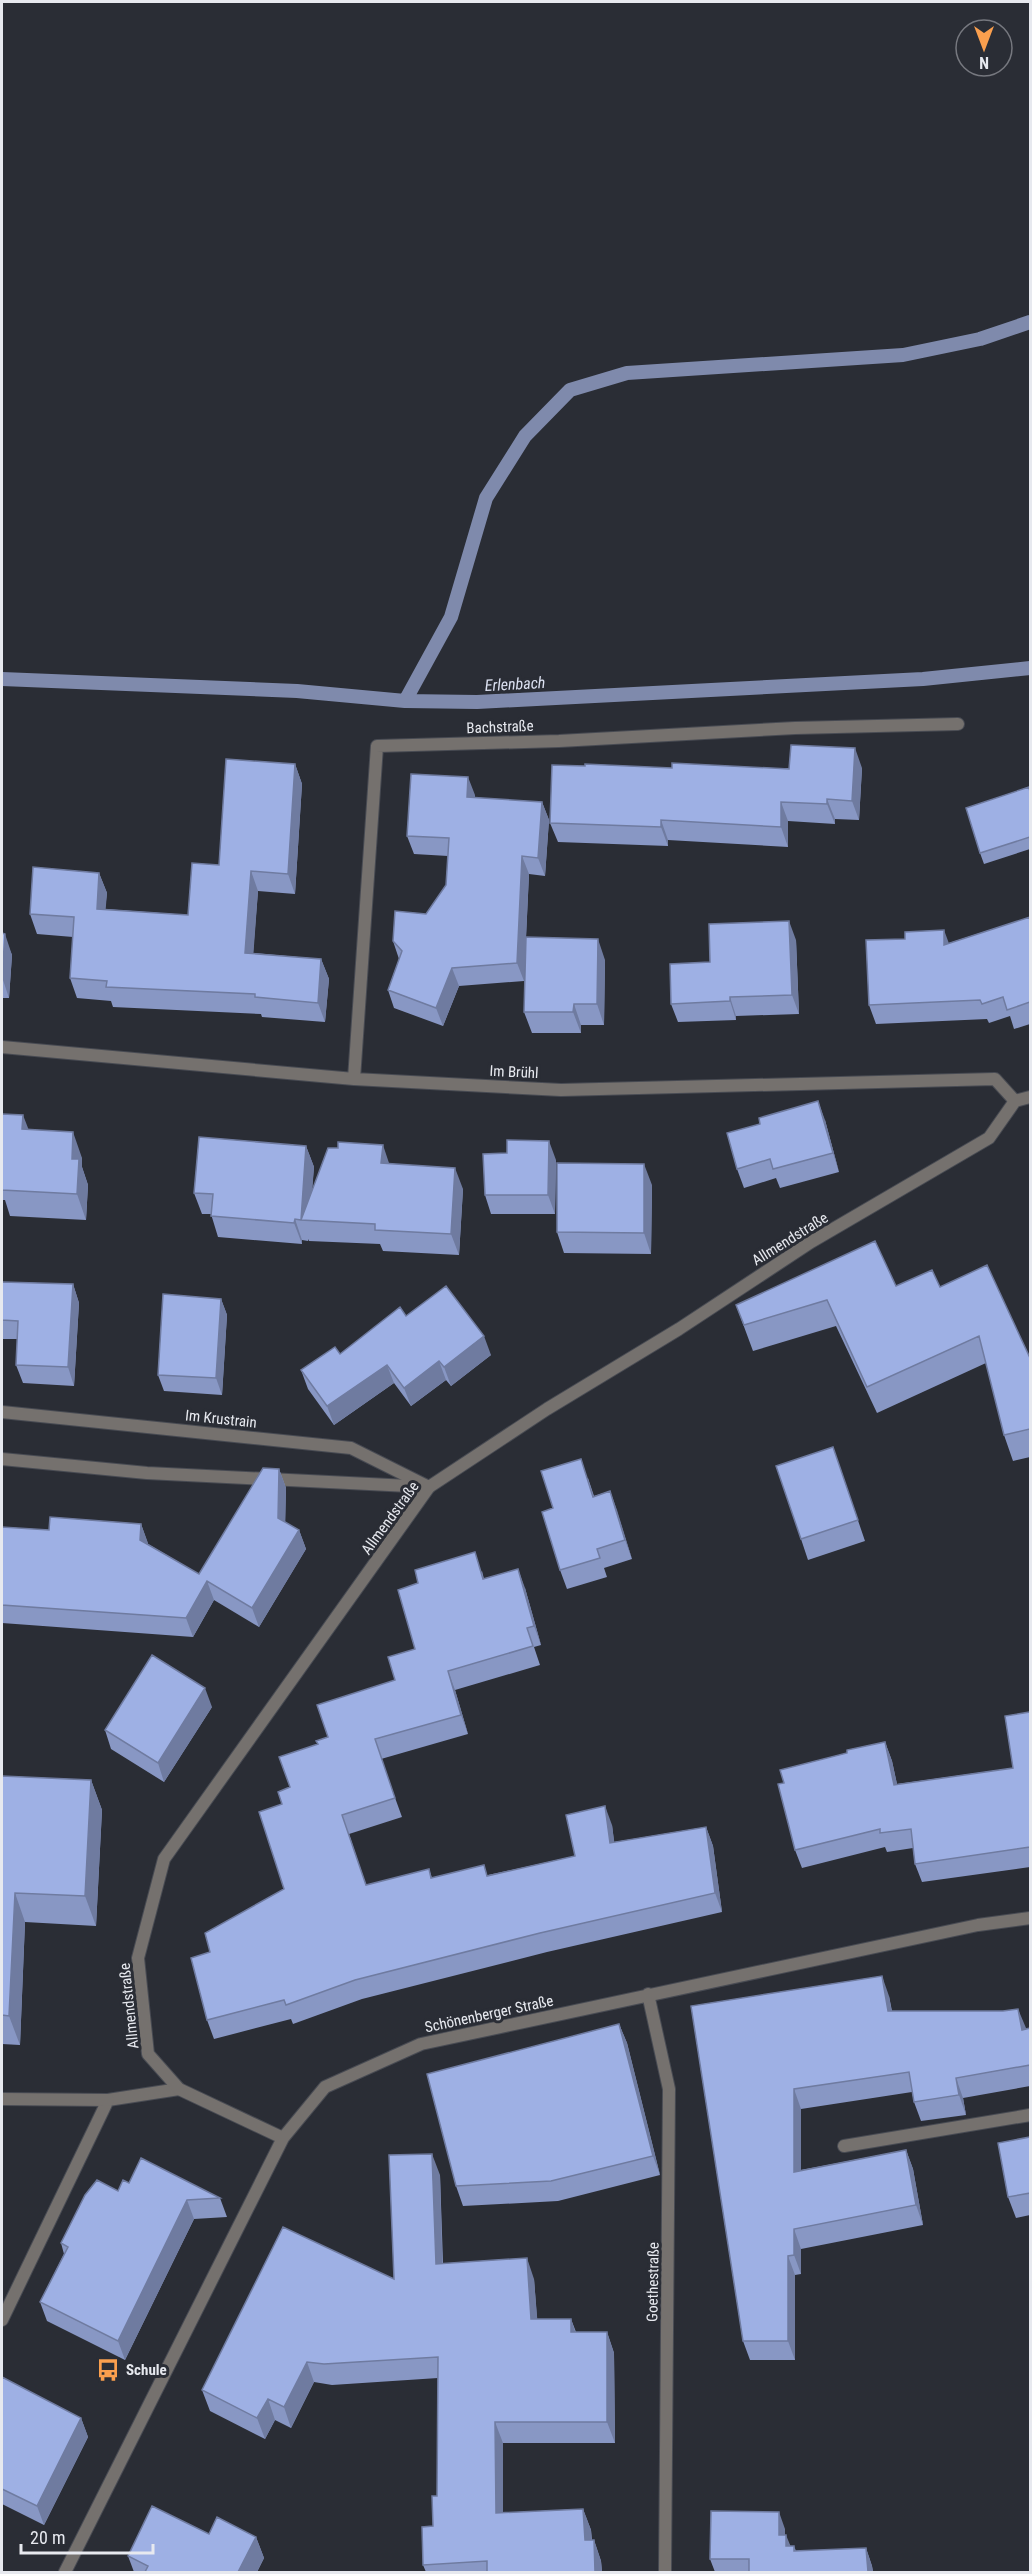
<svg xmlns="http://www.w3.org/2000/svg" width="1032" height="2574" viewBox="0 0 1032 2574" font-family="'Roboto Condensed',sans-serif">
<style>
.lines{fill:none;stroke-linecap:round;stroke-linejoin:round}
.stream{stroke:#7f8aac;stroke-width:14}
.service-casing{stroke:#484b53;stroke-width:14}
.minor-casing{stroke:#484b53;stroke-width:14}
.service{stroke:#75716e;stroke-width:12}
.minor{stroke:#75716e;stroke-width:12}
.wall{fill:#8897c4}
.shaded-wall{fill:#6f7ba0}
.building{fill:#9eb0e4;stroke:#6f7ba0;stroke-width:1.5}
.labels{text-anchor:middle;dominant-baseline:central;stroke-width:6;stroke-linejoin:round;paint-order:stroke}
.street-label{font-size:15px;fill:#e7e9ef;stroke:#2a2d35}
.poi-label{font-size:15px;font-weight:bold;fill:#e7e9ef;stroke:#2a2d35;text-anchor:start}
.water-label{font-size:16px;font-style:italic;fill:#dce1f1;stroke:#2a2d35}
</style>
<rect width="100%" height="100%" fill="#2a2d35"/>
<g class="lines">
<!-- stream -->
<path class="stream" d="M2 679 297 691 405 701 477 702 923 679 1030 668
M405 701 451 617 486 498 525 436 570 390 627 373 903 355 980 339 1030 322"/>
<!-- service casing -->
<g class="service-casing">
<path id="service" d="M2 1459 147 1473 429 1487
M844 2146 1030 2115
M2 2320 108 2100 179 2089"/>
</g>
<!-- minor casing -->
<g class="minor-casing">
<path id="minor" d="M2 1047 354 1079 561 1090 995 1079 1015 1101
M354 1079 377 746 559 741 795 728 958 724
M2 1412 351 1448 429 1487
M648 1994 669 2089 665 2572
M2 2099 108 2100
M283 2138 179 2089 148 2054 138 1958 164 1859 429 1487 547 1409 679 1329 811 1242 989 1138 1015 1101 1030 1097
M65 2572 283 2138 325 2087 421 2044 978 1925 1030 1918"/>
</g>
<!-- service -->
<use href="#service" class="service"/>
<!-- minor -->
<use href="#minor" class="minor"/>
</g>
<!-- wall -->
<path class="wall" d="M295 764 302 784 295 894 258 891 253 953 321 959 329 979 325 1022 262 1017 261 1014 113 1007 111 1001 77 998 70 978 73 937 37 934 30 914 99 873 107 893 105 909 188 915Z
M672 768H862L859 820 835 819V824L788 821V847L668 840V846L558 842 550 823Z
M1030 792V849L984 864 980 853Z
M475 795V798L542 802 549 820 545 876 529 874 526 937 605 960 604 1025H581V1033H532L524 1012 525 942 524 981 459 986 443 1026 394 1008 388 990 399 959 393 941 426 914 446 885 448 856 414 854 407 836Z
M1030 917V1024L1014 1029 1010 1016 989 1023 987 1019 876 1024 869 1005 949 943Z
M2 933 12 955 9 998H2Z
M796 940 799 1014 736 1016V1020L678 1022 671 1004 710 962Z
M2 1114 29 1130 82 1158V1167L88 1185 86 1220 10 1216 5 1200H2Z
M825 1120 839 1172 780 1188 776 1178 744 1188 737 1169Z
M306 1146 314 1167 312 1189 390 1164 463 1189 459 1255 383 1251 380 1244 309 1241 308 1239V1241L302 1240V1244L218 1237 211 1214H202L194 1193Z
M556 1160 555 1214H491L485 1195Z
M652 1185 651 1254 564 1253 557 1232Z
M2 1282 73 1284 79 1303 74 1386 23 1383 16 1365 18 1339H2Z
M896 1286 940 1287 1030 1358V1457L1013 1461 1004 1435 986 1363 877 1413 836 1326 753 1351 736 1305Z
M221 1299 227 1315 222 1395 164 1391 158 1375Z
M406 1316 491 1355 451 1386 446 1380 411 1406 394 1383 334 1425 308 1389 301 1370 340 1354Z
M833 1447 865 1541 808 1560 801 1539Z
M279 1469 286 1488 285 1522 299 1530 306 1549 259 1627 214 1600 193 1637 2 1623V1527L49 1530 141 1524 148 1544 199 1574Z
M588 1478 594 1496 610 1491 632 1559 604 1568 607 1577 567 1589 560 1570 553 1508Z
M482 1571 484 1579 525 1588 541 1645 534 1647 540 1665 455 1690 468 1734 381 1759 402 1817 349 1834 366 1885 429 1869 432 1878 488 1875 575 1856 612 1825 614 1842 706 1827 713 1846 722 1912 547 1952 362 1999 293 2024 291 2019 214 2039 207 2020 210 1952 284 1889 282 1804 290 1787 317 1744 328 1737 395 1680 415 1649Z
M212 1707 164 1782 111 1749 105 1730Z
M1030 1712V1867L922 1882 915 1864 913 1848 887 1852 885 1847 802 1868 795 1850 784 1783 847 1753 885 1742 892 1761 897 1784 1013 1768Z
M2 1776 91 1780 102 1810 96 1926 25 1922 20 2045 2 2044Z
M889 1996 892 2011 1026 2029 1030 2028V2086L963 2098 966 2115 921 2121 914 2102 912 2092 801 2109V2170L906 2150 913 2169 923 2225 801 2249V2274L795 2275V2360H750L743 2341 691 2006Z
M619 2024 627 2043 660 2175 558 2201 463 2206 456 2186Z
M1030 2137V2215L1016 2218 1008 2197Z
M440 2175 443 2263 534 2279 537 2319H571L576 2332H607L614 2353 615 2443H503V2513L583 2509 591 2530 592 2540H594L601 2561 602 2572H426L423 2565 433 2526 437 2496 438 2378 332 2385 314 2382 291 2428 275 2420 265 2439 210 2411 202 2390 394 2279Z
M129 2183 220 2198 227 2217 194 2219 125 2360 47 2321 40 2302 64 2254 61 2243 118 2191Z
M2 2377 81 2418 88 2437 44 2525 2 2504Z
M785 2529V2535L790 2546H794L796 2551 866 2548 872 2566 873 2572H715L710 2559Z
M256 2537 264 2558 257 2572H134L128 2556Z"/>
<!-- shaded-wall -->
<path class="shaded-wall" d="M855 748 862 768 859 820 852 801Z
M295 764 302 784 295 894 288 874Z
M468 777 475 795 474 815 467 797Z
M827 799 835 819V824L827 804Z
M542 802 549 820 545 876 538 858Z
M781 802 788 821V847L781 827Z
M661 820 668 840V846L661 827Z
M522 856 529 874 524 981 517 963Z
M251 871 258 891 252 973 245 953Z
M99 873 107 893 104 929 97 909Z
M789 921 796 940 799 1014 792 995Z
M944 930 951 949 944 945Z
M5 934 12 955 9 998 2 977Z
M598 939 605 960 604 1025 597 1004Z
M321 959 329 979 325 1022 318 1003Z
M452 968 459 986 443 1026 436 1008Z
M730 997 736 1016V1020L730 1001Z
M574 1004 581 1025V1033L573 1012Z
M818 1101 825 1120 839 1172 833 1153Z
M23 1115 33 1141 22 1129Z
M73 1132 82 1158V1167L88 1185 86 1220 77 1194 72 1159Z
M549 1141 556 1160 555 1214 548 1195Z
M383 1145 390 1166 381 1163Z
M306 1146 314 1167 310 1220H301L308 1241 301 1220Z
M644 1164 652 1185 651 1254 644 1233Z
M455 1168 463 1189 459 1255 451 1234Z
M295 1219 302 1240V1244L294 1223Z
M73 1284 79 1303 74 1386 68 1367Z
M221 1299 227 1315 222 1395 216 1378Z
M484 1336 491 1355 451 1386 444 1367Z
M439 1361 446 1380 411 1406 404 1388Z
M387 1365 394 1383 334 1425 327 1406Z
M279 1469 286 1488 285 1537 278 1518Z
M610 1491 617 1510 632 1559 625 1540Z
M141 1524 148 1543 147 1559 140 1540Z
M299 1530 306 1549 259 1627 252 1608Z
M518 1569 525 1588 541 1645 534 1626Z
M207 1581 214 1600 193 1637 186 1618Z
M448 1671 455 1690 468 1734 461 1715Z
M205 1688 212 1707 164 1782 158 1763Z
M885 1742 892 1761 901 1803 894 1785Z
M91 1780 102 1810 96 1926 85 1896Z
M605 1806 612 1825 617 1862 610 1843Z
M706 1827 713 1846 722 1912 715 1893Z
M15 1893 25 1922 20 2045 9 2016Z
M882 1976 889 1996 895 2031 888 2011Z
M1018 2009 1026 2028 1029 2049 1022 2030Z
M619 2024 627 2043 660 2175 653 2156Z
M956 2078 963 2098 966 2115 959 2095Z
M794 2089 801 2109V2191L794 2172Z
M906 2150 913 2169 923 2225 916 2205Z
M432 2154 440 2175 443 2285 436 2264Z
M187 2200 194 2219 125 2360 118 2341Z
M794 2229 801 2249V2274L794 2255Z
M788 2256 795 2275V2360L788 2341Z
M527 2258 534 2279 539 2340 531 2319Z
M571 2319 578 2340 571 2332Z
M607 2332 614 2353 615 2443 607 2422Z
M307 2362 314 2382 291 2428 284 2407Z
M268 2399 275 2420 265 2439 257 2418Z
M81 2418 88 2437 44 2525 37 2506Z
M495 2422 503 2443V2534L496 2513Z
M583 2509 591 2530 593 2561 585 2540Z
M779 2512 785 2529V2552L779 2535Z
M786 2535 793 2552 786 2546Z
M256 2537 264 2558 257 2572H238Z
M594 2540 601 2561 602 2572H595Z
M866 2548 872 2566 873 2572H868Z"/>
<!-- building -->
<path class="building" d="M791 745 855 748 852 801 827 799V804L781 802V827L661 820V827L550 823 552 765 585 766V764L672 768V763L789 769Z
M226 759 295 764 288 874 251 871 245 953 321 959 318 1003 255 997V994L106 987 107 981 70 978 74 917 30 914 33 867 99 873 97 909 188 915 192 863 219 865Z
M411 774 468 777 467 797 542 802 538 858 522 856 517 963 452 968 436 1008 388 990 402 951 393 941 395 911 426 914 446 885 449 838 407 836Z
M1029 787 1030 792V837L980 853 966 808Z
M1030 917V1002L1007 1010 1003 997 982 1004 980 1000 869 1005 866 940 905 939V932L944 930V945Z
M789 921 792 995 730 997V1001L671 1004 670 964 710 962 709 924Z
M2 933 5 934 2 977Z
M526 937 598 939 597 1004H574L573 1012H524Z
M818 1101 833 1153 773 1169 770 1159 737 1169 727 1133 760 1124 759 1118Z
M2 1114 23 1115 22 1129 73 1132 72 1159H79L77 1194 2 1190Z
M199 1137 306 1146 301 1220 295 1219 294 1223 211 1216 213 1194 194 1193Z
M507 1140 549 1141 548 1195H485L483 1154 507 1153Z
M338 1142 383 1145 381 1163 455 1168 451 1234 375 1230V1224L301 1220 328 1148H338Z
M557 1163 644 1164V1233L557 1232Z
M875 1241 896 1286 932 1270 940 1287 987 1265 1030 1358V1429L1004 1435 979 1336 867 1387 827 1300 744 1325 736 1305Z
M2 1282 73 1284 68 1367 16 1365 18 1321 2 1320Z
M446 1286 484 1336 444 1367 439 1361 404 1388 387 1365 327 1406 301 1370 335 1347 340 1354 400 1307 406 1316Z
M163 1294 221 1299 216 1378 158 1375Z
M833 1447 858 1520 801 1539 776 1466Z
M581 1459 593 1497 610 1491 625 1540 597 1549 600 1558 560 1570 542 1512 553 1508 541 1471Z
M263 1468 279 1469 278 1518 299 1530 252 1608 207 1581 186 1618 2 1605V1527L49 1530 50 1517 141 1524 140 1540 199 1574Z
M475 1552 483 1579 518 1569 534 1626 527 1628 533 1646 448 1671 461 1715 375 1739 395 1798 342 1815 366 1885 429 1869 431 1878 484 1865 487 1876 575 1856 566 1815 605 1806 610 1843 706 1827 715 1893 540 1933 355 1980 286 2005 284 2000 207 2020 191 1958 210 1952 205 1933 284 1889 259 1812 282 1804 278 1792 290 1787 279 1757 318 1744 316 1741 328 1737 317 1705 395 1680 388 1657 415 1649 398 1590 418 1583 415 1570Z
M152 1655 205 1688 158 1763 105 1730Z
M1030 1712V1847L915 1864 911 1829 880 1833V1829L795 1850 778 1784 784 1783 780 1770 847 1753V1750L885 1742 894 1785 1013 1768 1005 1716Z
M2 1776 91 1780 85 1896 15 1893 9 2016 2 2015Z
M882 1976 888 2011H1003L1018 2009 1022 2030 1030 2028V2065L956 2078 959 2095 914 2102 909 2072 794 2089V2172L906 2150 916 2205 794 2229V2255L788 2256V2341H743L691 2006Z
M619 2024 653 2156 551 2181 456 2186 427 2074Z
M1030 2137V2193L1008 2197 998 2143Z
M432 2154 436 2264 527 2258 531 2319H571V2332H607V2422H495L496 2513 583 2509 585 2540H594L595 2572H487V2561L423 2565 422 2527 433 2526 432 2496H437L438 2357 324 2364 307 2362 284 2407 268 2399 257 2418 202 2390 283 2227 394 2279 389 2155Z
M141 2158 220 2198 187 2200 118 2341 40 2302 68 2247 61 2243 85 2195 97 2180 118 2191 123 2180 129 2183Z
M2 2377 81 2418 37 2506 2 2489Z
M152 2506 209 2534 217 2517 256 2537 238 2572H145L148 2566 128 2556Z
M711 2511 779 2512V2535H786V2546H794V2551L866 2548 868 2572H749V2559H710Z"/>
<!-- icons -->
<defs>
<g id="bus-bare" transform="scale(1.8)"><path d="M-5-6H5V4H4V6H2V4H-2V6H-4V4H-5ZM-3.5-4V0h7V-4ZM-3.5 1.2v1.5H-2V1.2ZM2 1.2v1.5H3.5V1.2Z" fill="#fa9f4e" stroke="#2a2d35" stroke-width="2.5" paint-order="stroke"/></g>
</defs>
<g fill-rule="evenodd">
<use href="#bus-bare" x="108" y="2370"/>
</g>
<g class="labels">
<!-- street labels -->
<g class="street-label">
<text transform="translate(500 727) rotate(-2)">Bachstraße</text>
<text transform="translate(514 1072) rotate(3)">Im Brühl</text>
<text transform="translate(790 1239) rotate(-32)">Allmendstraße</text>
<text transform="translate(221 1419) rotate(6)">Im Krustrain</text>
<text transform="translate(390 1518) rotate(-54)">Allmendstraße</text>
<text transform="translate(129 2006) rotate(-96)">Allmendstraße</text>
<text transform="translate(489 2014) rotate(-12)">Schönenberger Straße</text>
<text transform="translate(653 2282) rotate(-89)">Goethestraße</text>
</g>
<!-- poi labels -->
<g class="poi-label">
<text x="126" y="2370">Schule</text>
</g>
<!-- water labels -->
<g class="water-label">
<text transform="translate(515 684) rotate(-3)">Erlenbach</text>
</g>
</g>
<!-- border -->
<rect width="1032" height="2574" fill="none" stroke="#e7e9ef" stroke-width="6"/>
<!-- north arrow -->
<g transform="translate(984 48) rotate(180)"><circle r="28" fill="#2a2d35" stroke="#76787f" stroke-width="1.5"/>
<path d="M0-4.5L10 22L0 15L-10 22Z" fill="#fa9f4e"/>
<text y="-9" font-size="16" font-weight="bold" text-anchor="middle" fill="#e7e9ef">N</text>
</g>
<!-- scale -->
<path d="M21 2544v9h132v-9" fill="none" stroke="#e7e9ef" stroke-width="3"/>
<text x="30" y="2544" font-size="18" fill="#e7e9ef" stroke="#2a2d35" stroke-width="4.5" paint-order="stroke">20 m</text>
</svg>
